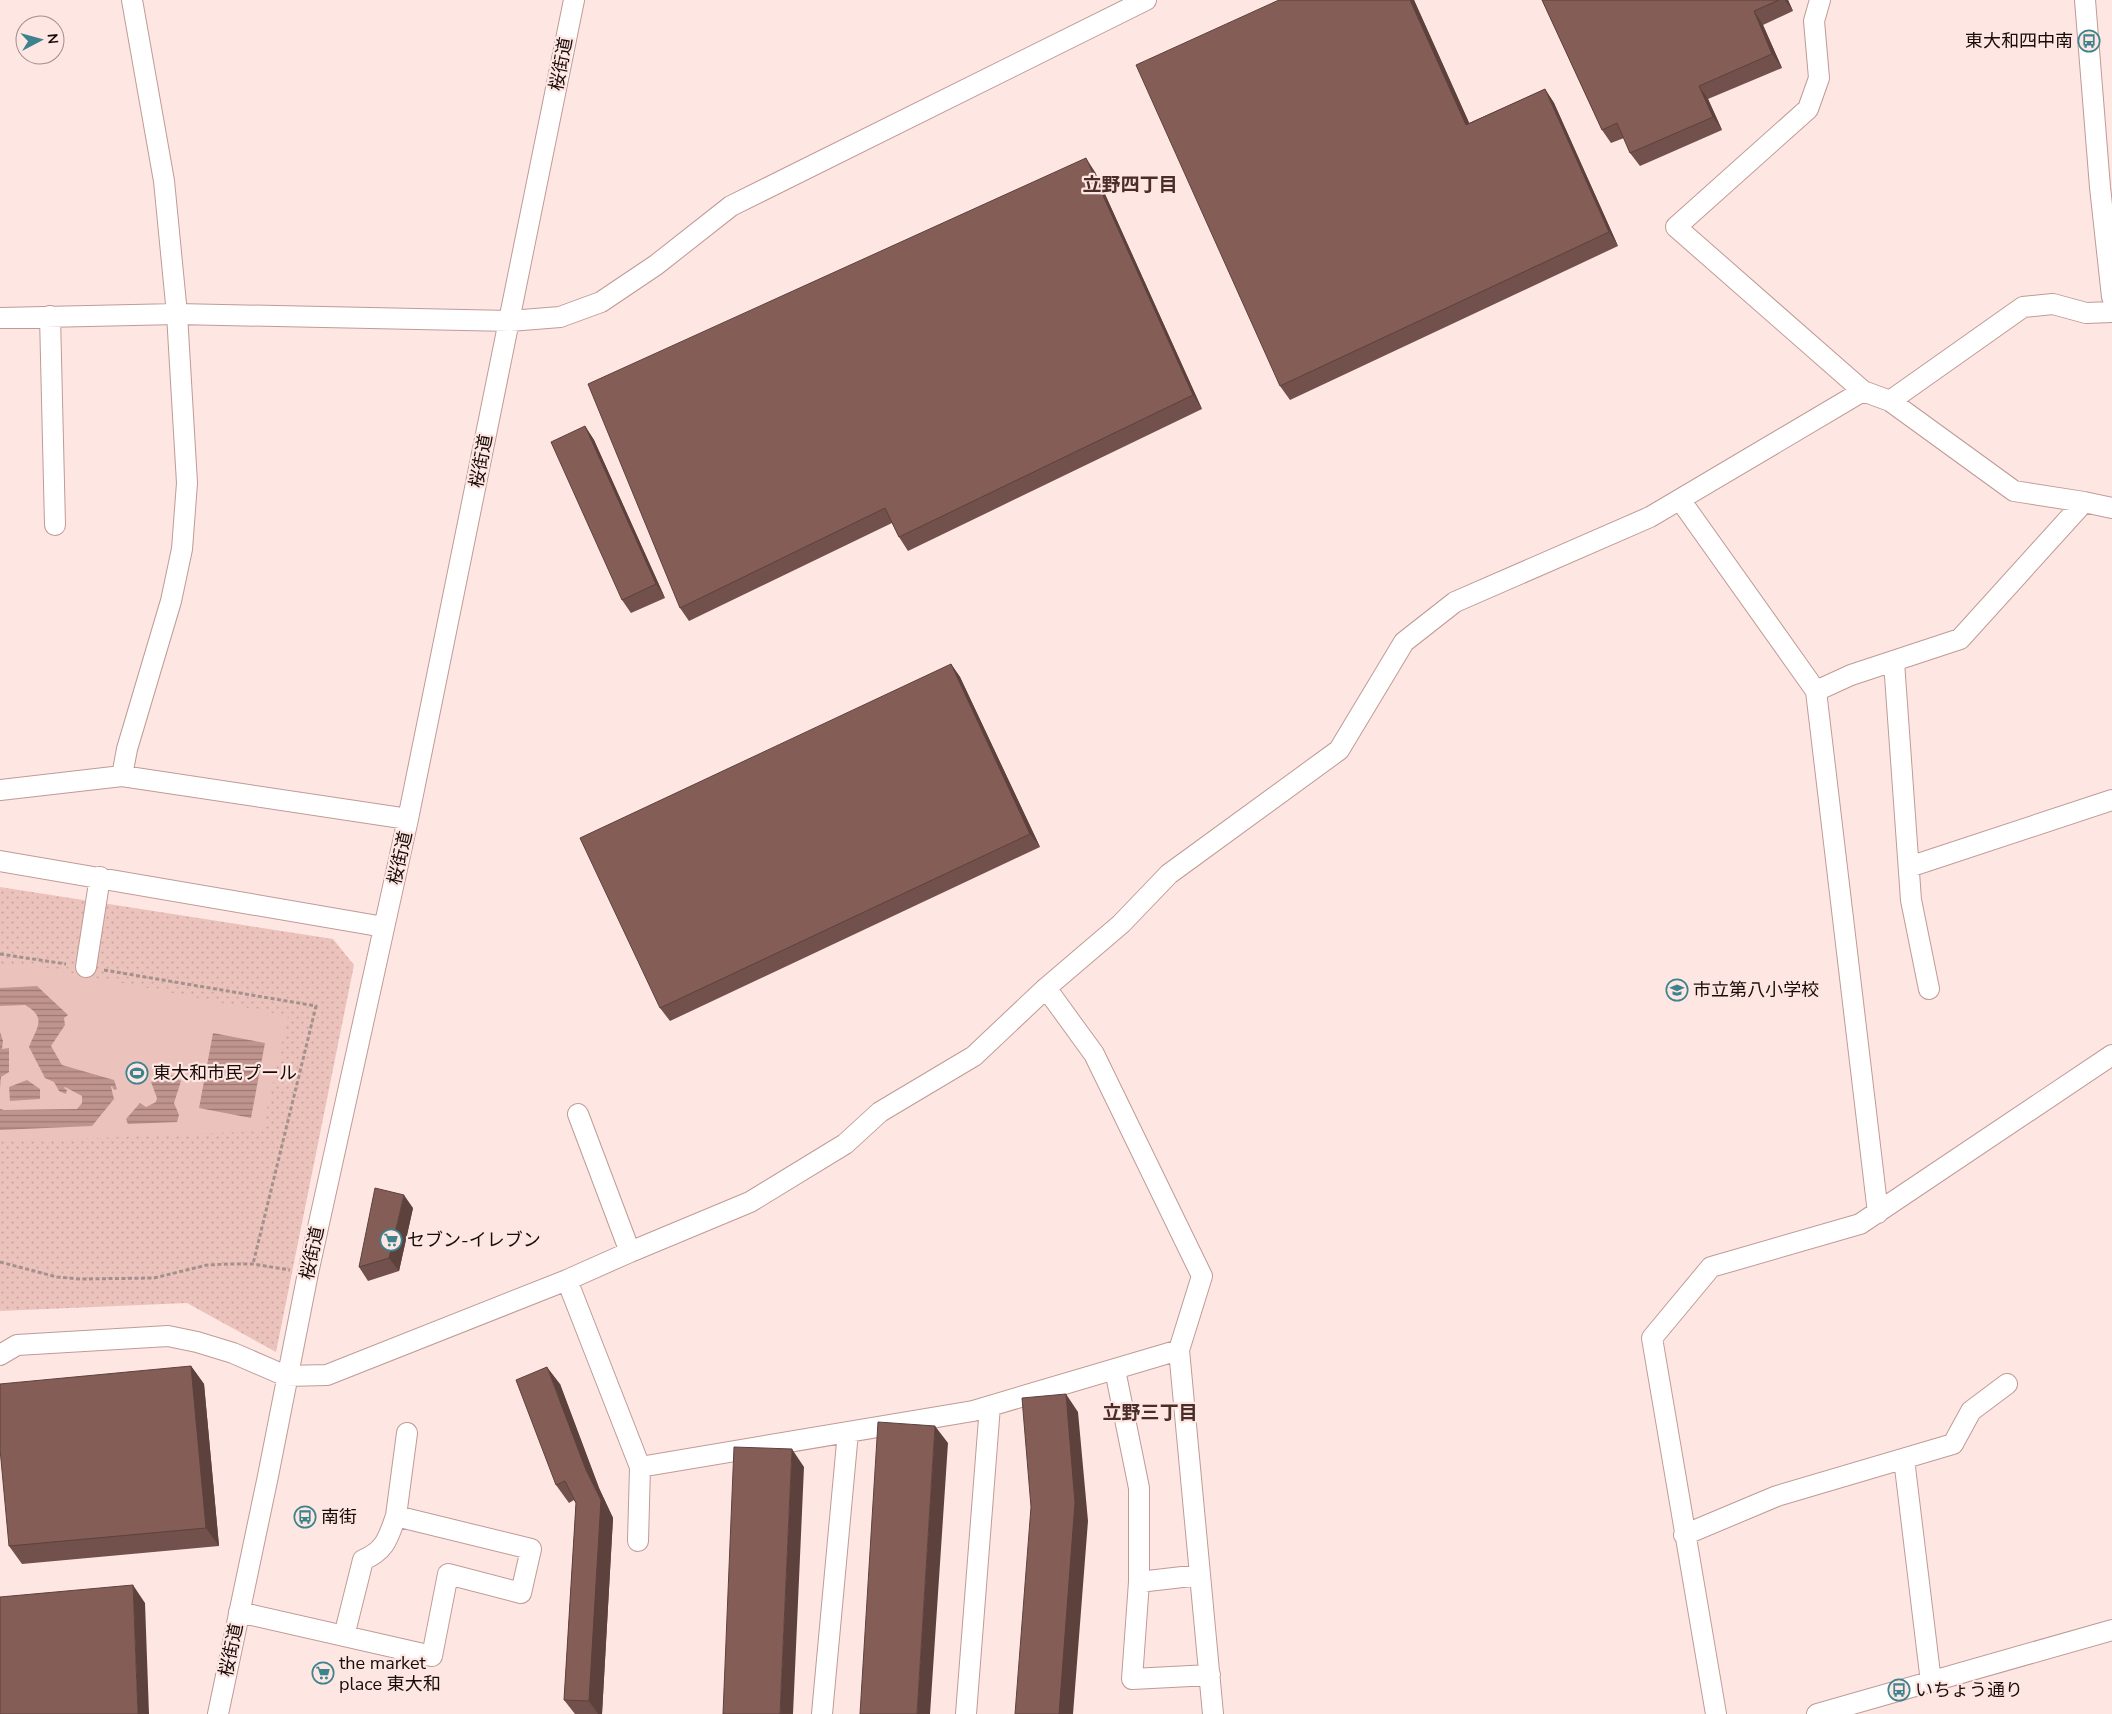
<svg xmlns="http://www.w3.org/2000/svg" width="2112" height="1714" viewBox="0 0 2112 1714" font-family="'Nunito Sans','Noto Sans JP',sans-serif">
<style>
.park{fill:url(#park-dots)}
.garden{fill:#ecc3bc}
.water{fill:url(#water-rules)}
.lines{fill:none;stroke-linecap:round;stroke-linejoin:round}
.minor-casing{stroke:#bf9b96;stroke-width:22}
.path{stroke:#a4918e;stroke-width:3;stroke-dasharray:4 2.5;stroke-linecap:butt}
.minor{stroke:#fff;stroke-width:20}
.wall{fill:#72504b}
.shaded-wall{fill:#5d413d}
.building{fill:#855d57;stroke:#5d413d}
.labels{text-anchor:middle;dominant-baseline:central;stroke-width:4.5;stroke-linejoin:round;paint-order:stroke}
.poi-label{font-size:18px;fill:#180c0a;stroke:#fee6e2;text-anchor:start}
.street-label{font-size:18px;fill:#180c0a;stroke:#fee6e2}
.neighbourhood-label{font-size:19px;font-weight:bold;fill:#4a2d29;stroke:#fee6e2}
</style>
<defs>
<pattern id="park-dots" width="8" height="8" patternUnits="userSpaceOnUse" patternTransform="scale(1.25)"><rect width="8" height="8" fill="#ecc3bc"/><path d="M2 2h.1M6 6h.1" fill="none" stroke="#caa6a0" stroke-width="1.8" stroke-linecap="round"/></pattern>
<pattern id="water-rules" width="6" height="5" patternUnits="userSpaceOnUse" patternTransform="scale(1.25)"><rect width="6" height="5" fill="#c1958f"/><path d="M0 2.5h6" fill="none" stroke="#9c7873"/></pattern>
</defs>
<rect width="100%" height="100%" fill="#fee6e2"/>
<!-- park -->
<path class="park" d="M0 887 333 939 354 965 276 1352 187 1303 0 1311Z"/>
<!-- garden -->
<path class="garden" d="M32 965 288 1016 262 1131 0 1142V966Z"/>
<!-- water -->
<path class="water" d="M37 986 68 1015 64 1018 65 1025 51 1046 62 1065 114 1080 117 1089 114 1090 112 1086 111 1087 114 1099 92 1126 0 1130V1109L4 1110 77 1109 82 1103V1096L65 1087 64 1088 67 1090 66 1094 59 1091 54 1082 45 1078 29 1047C36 1028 48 1018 25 1005L0 1006V988Z
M0 1032 3 1041 2 1049 9 1048V1072L1 1077 0 1088Z
M213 1033 265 1043 251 1118 199 1108Z
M173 1075 181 1081 174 1103 179 1115 177 1122 128 1124 126 1119 140 1103 146 1107 156 1102 157 1098 151 1082Z
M27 1080 40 1089V1099L10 1101 9 1087Z"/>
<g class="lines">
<!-- minor casing -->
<g class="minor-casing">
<path id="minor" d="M1820 0 1814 21 1819 78 1808 109 1676 227 1863 391 1890 401 2014 491 2084 502 2112 508
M2085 0 2100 187 2112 297
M50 316 55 525
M0 318 177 314 510 321 560 317 601 302 656 265 731 206 1146 0
M1890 401 2023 307 2053 304 2086 313 2112 312
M1681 501 1816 691
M1894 662 1911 900 1929 989
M122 776 127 749 171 601 182 549 187 483 177 314 164 181 132 0
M0 790 122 776 408 819
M0 861 384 927
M1909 867 2112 800
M86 967 100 877
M1046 988 1094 1054 1202 1276 1179 1350 1213 1714
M578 1114 630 1252
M1878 1213 1816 691 1851 675 1960 639 2084 502
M567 1280 640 1467 973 1411 1179 1350
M0 1355 17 1345 168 1336 197 1342 233 1353 286 1376 327 1375 567 1280 630 1252 750 1202 845 1144 880 1112 974 1056 1046 988 1121 924 1169 874 1339 750 1404 642 1455 602 1650 517 1863 391
M1115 1370 1139 1488V1582L1132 1679 1210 1675
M1904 1459 1931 1682
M396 1516 407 1433
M1684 1535 1777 1496 1953 1444 1971 1411 2007 1384
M638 1541 640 1467
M1139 1582 1200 1575
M239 1612 432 1656 448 1574 521 1593 531 1549 396 1516C388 1538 386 1550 363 1560L344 1636
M218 1714 268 1476 308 1273 408 819 574 0
M822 1714 848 1432
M966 1714 990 1406
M1716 1714 1652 1338 1711 1267 1860 1224 2112 1055
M1817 1714 2112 1630"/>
</g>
<!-- path -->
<path class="path" d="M0 954 66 964
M104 970 316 1006 253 1264
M0 1262 57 1277 80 1279 154 1278 207 1265 230 1264H253L290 1270"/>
<!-- minor -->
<use href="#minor" class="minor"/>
</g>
<!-- wall -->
<path class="wall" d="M1279 0H1414L1469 123 1545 89 1554 103 1618 246 1290 400 1280 386Z
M1542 0H1788L1793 11 1763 25 1782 68 1708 99 1722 130 1640 166 1630 153 1624 138 1611 143 1602 130Z
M1095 172 1202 409 908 551 899 537 892 523 689 621 680 608Z
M585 426 594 440 665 598 631 613 622 600Z
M951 664 960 677 1040 847 670 1021 660 1008Z
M413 1208 399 1271 368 1281 359 1267Z
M191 1366 204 1384 219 1546 22 1564 9 1546Z
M560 1384 599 1488 613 1518 602 1714H575L564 1700 576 1503 574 1500 569 1503 556 1485Z"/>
<!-- shaded-wall -->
<path class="shaded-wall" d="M1410 0H1414L1476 138 1466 125Z
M1785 0H1788L1793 11Z
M1754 11 1763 25 1782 68 1772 54Z
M1699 86 1708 99 1722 130 1713 117Z
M1545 89 1554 103 1618 246 1609 232Z
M1086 158 1095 172 1202 409 1193 395Z
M585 426 594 440 665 598 656 584Z
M951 664 960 677 1040 847 1030 834Z
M404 1195 413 1208 399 1271 389 1258Z
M191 1366 204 1384 219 1546 206 1528Z
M547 1367 560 1384 599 1488 613 1518 602 1714H598L589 1701 586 1470Z
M1066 1394 1078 1412 1088 1521 1073 1714H1059Z
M935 1426 948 1443 930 1714H917Z
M792 1449 804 1467 793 1714H780Z
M133 1585 145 1603 149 1714H138Z"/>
<!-- building -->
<path class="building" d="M1279 0H1410L1466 125 1545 89 1609 232 1280 386 1136 65Z
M1542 0H1779L1754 11 1772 54 1699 86 1713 117 1630 153 1617 123 1602 130Z
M1086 158 1193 395 899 537 885 508 680 608 588 384Z
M585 426 656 584 622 600 551 442Z
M951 664 1030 834 660 1008 580 838Z
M375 1188 404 1195 389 1258 359 1267Z
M191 1366 206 1528 9 1546 0 1449V1384Z
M547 1367 586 1470 601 1500 589 1701 564 1700 576 1503 565 1481 556 1485 516 1380Z
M1066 1394 1075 1503 1059 1714H1015L1031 1507 1022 1398Z
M878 1422 935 1426 917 1714H860Z
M734 1447 792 1449 780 1714H723Z
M133 1585 138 1714H0V1597Z"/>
<!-- icons -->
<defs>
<g id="bus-ring" transform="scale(1.125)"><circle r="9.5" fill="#fee6e2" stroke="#3c838d" stroke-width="1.5"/><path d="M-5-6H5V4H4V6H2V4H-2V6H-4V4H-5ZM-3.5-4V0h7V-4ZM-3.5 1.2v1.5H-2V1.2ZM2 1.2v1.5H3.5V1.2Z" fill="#3c838d"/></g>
<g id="school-ring" transform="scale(1.125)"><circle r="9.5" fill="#fee6e2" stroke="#3c838d" stroke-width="1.5"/><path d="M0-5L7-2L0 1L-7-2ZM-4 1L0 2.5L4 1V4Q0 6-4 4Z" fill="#3c838d"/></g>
<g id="stadium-ring" transform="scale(1.125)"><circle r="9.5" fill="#fee6e2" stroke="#3c838d" stroke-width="1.5"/><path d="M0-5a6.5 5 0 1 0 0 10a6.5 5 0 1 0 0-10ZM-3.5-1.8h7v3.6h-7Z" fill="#3c838d"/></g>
<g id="supermarket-ring" transform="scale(1.125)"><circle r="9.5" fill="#fee6e2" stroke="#3c838d" stroke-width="1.5"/><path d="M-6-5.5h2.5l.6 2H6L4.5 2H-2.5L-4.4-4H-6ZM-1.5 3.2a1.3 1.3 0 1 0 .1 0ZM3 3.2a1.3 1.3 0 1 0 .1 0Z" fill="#3c838d"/></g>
</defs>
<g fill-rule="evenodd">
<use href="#bus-ring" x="2089" y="41"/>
<use href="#school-ring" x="1677" y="990"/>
<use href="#stadium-ring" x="137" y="1073"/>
<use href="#supermarket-ring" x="391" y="1240"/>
<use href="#bus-ring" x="305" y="1517"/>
<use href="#supermarket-ring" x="323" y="1673"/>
<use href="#bus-ring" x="1899" y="1690"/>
</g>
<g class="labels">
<!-- poi labels -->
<g class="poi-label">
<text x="2073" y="41" text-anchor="end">東大和四中南</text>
<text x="1693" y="990">市立第八小学校</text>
<text x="153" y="1073">東大和市民プール</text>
<text x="407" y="1240">セブン-イレブン</text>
<text x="321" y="1517">南街</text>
<text x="339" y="1663">the market<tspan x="339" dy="21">place 東大和</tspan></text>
<text x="1915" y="1690">いちょう通り</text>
</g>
<!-- street labels -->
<g class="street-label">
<text transform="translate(561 64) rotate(-79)">桜街道</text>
<text transform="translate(481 461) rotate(-79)">桜街道</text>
<text transform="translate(400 858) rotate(-77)">桜街道</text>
<text transform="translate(312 1253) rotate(-78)">桜街道</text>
<text transform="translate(231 1650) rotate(-78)">桜街道</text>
</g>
<!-- neighbourhood labels -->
<g class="neighbourhood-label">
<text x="1130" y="185">立野四丁目</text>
<text x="1150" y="1413">立野三丁目</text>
</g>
</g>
<!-- north arrow -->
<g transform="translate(40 40) rotate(84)"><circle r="24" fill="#fee6e2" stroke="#a28f8c"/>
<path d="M0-4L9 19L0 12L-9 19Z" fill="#3c838d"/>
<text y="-8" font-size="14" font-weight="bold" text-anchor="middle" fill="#180c0a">N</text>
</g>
</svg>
